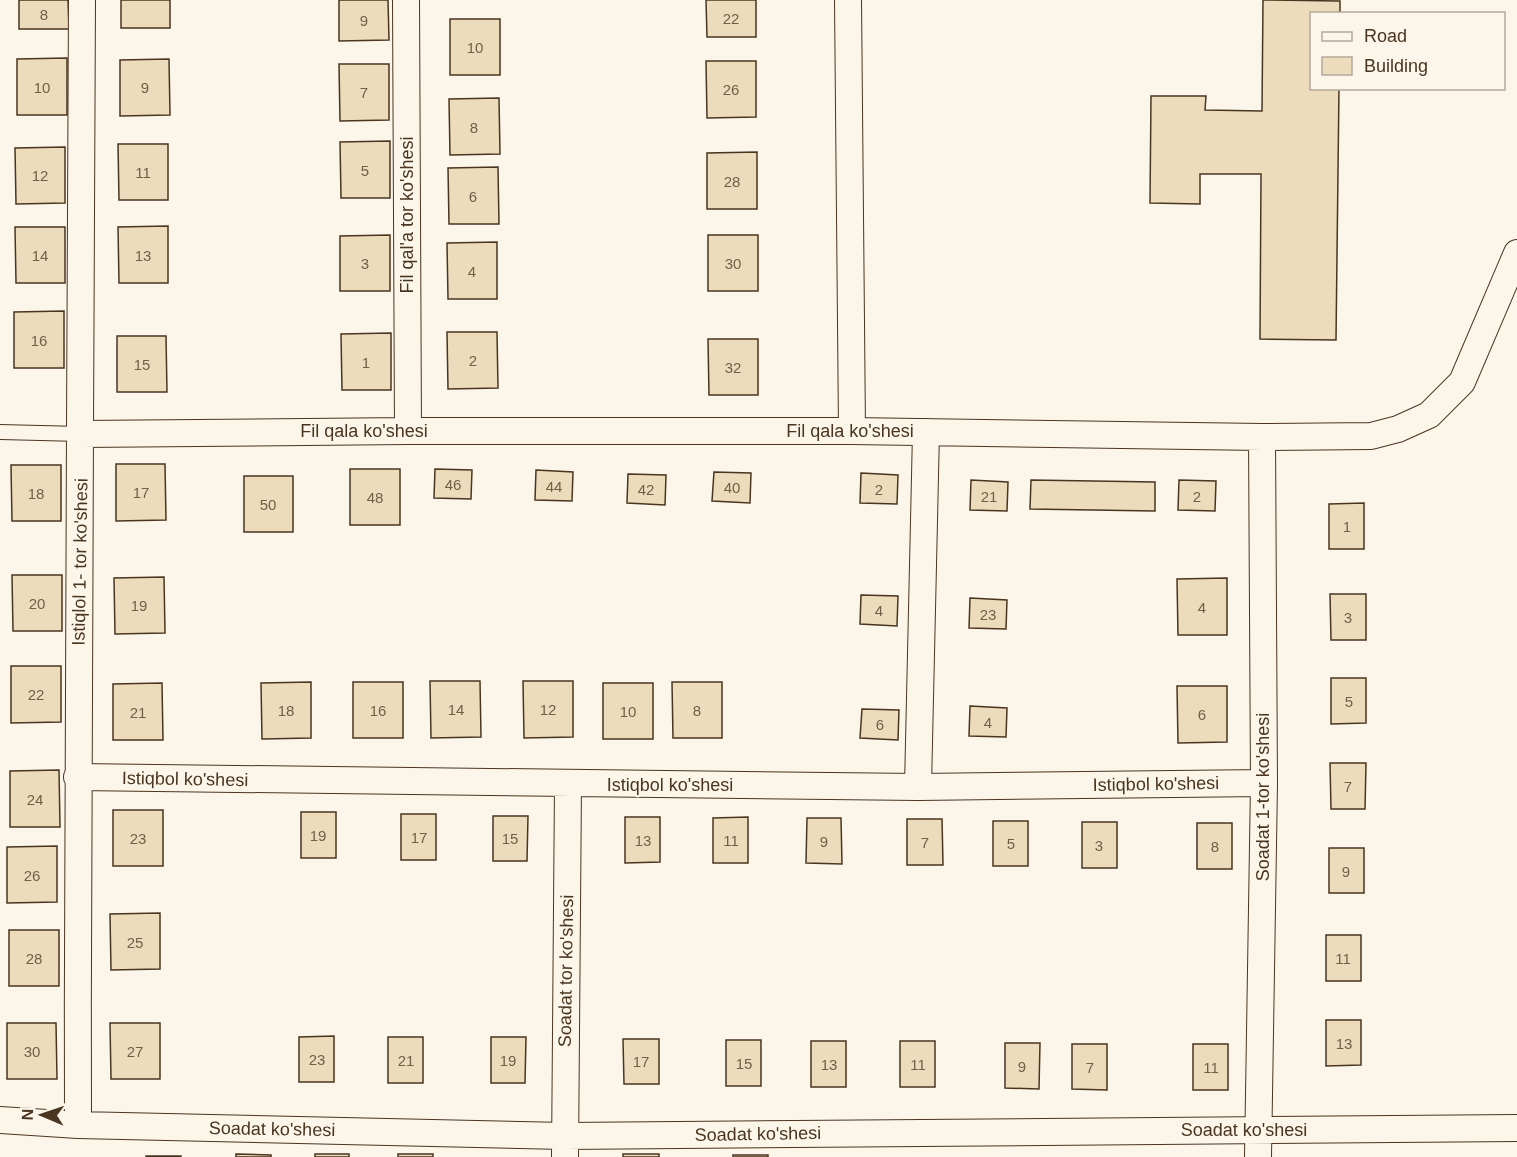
<svg xmlns="http://www.w3.org/2000/svg" width="1517" height="1157" viewBox="0 0 1517 1157" font-family="Arial,sans-serif">
<style>
.building{fill:#ecdcbc;stroke:#4a3520;stroke-width:1.5}
.lines{fill:none;stroke-linecap:round;stroke-linejoin:round}
.service-casing{stroke:#4a3520;stroke-width:16}
.minor-casing{stroke:#4a3520;stroke-width:28}
.service{stroke:#fbf6e9;stroke-width:14}
.minor{stroke:#fbf6e9;stroke-width:26}
.labels{text-anchor:middle;dominant-baseline:central;stroke-width:4.5;stroke-linejoin:round;paint-order:stroke}
.number-label{font-size:15px;fill:#725f47}
.street-label{font-size:18px;fill:#4a3520;stroke:#fbf6e9}
</style>
<rect width="100%" height="100%" fill="#fbf6e9"/>
<!-- building -->
<path class="building" d="M19 0H68L69 29H19Z
M121 0H170V28H121Z
M339 0H388L389 40 339 41Z
M706 0H756V37H707Z
M1263 0 1340 1V14H1312V88H1339L1336 340 1260 339 1261 174H1200V204L1150 203 1151 96H1206L1205 110 1262 111Z
M450 19H500V75H450Z
M67 58V115H17V59Z
M169 59 170 115 120 116V60Z
M706 61H756V117L707 118Z
M339 64H389V120L340 121Z
M499 98 500 154 450 155 449 99Z
M390 141V198H341L340 142Z
M118 144H168V200H119Z
M65 147V203L16 204 15 148Z
M757 152V209H707V153Z
M498 167 499 224H449L448 168Z
M168 226V283H119L118 227Z
M15 227H65V283H16Z
M390 235V291H340V236Z
M708 235H758V291H708Z
M497 242V299H448L447 243Z
M64 311V368H14V312Z
M447 332H497L498 388 448 389Z
M391 333V390H342L341 334Z
M117 336H166L167 392H117Z
M708 339H758V395H709Z
M116 464H165L166 520 116 521Z
M11 465H61V521H12Z
M350 469H400V525H350Z
M435 469 472 470 471 499 434 498Z
M536 470 573 472 572 501 535 500Z
M714 472 751 473 750 503 712 501Z
M861 473 898 475 897 504 860 503Z
M628 474 666 475 665 505 627 503Z
M244 476H293V532H244Z
M971 480 1008 482 1007 511 970 510Z
M1031 480 1155 482V511L1030 509Z
M1179 480 1216 481 1215 511 1178 510Z
M1364 503V549H1329V504Z
M12 575H62V631H13Z
M164 577 165 633 115 634 114 578Z
M1227 578V635H1178L1177 579Z
M1330 594H1366V640H1331Z
M861 595 898 596 897 626 860 624Z
M970 598 1007 600 1006 629 969 628Z
M11 666H61V722L11 723Z
M1331 678H1366V723L1331 724Z
M430 681H480L481 737 431 738Z
M523 681H573V737L524 738Z
M311 682V738L262 739 261 683Z
M353 682H403V738H353Z
M672 682H722V738H673Z
M162 683 163 740H113V684Z
M603 683H653V739H603Z
M1177 686H1227V742L1178 743Z
M970 706 1007 708 1006 737 969 736Z
M862 709 899 710 898 740 860 738Z
M1330 763H1366L1365 809H1331Z
M59 770 60 827H10V771Z
M113 810H163V866H113Z
M301 812H336V858H301Z
M401 814H436V860H401Z
M493 816H528L527 861H493Z
M625 817H660V862L625 863Z
M748 817V863H713V818Z
M807 818H841L842 864 806 863Z
M907 819H942L943 865H907Z
M993 821H1028V866H993Z
M1082 822H1117V868H1082Z
M1197 823H1232V869H1197Z
M57 846V902L7 903V847Z
M1329 848H1364V893H1329Z
M160 913V969L111 970 110 914Z
M9 930H59V986H9Z
M1326 935H1361V981H1326Z
M1326 1020H1361V1065L1326 1066Z
M7 1023H56L57 1079H7Z
M110 1023H160V1079H111Z
M334 1036V1082H299V1037Z
M388 1037H423V1083H388Z
M491 1037H526L525 1083H491Z
M623 1039H659V1084H624Z
M726 1040H761V1086H726Z
M811 1041H846V1087H811Z
M900 1041H935V1087H900Z
M1005 1043H1040L1039 1089 1005 1088Z
M1072 1044H1107V1090L1072 1089Z
M1193 1044H1228V1090H1193Z
M236 1154 271 1155V1157H236Z
M315 1154H349V1157H315Z
M398 1154H433V1157H398Z
M623 1154H659V1157H623Z
M733 1155H768V1157H733Z
M146 1156H181V1157H146Z"/>
<g class="lines">
<!-- service casing -->
<g class="service-casing">
<path id="service" d="M0 432 81 434"/>
</g>
<!-- minor casing -->
<g class="minor-casing">
<path id="minor" d="M406 0 408 431
M848 0 852 431
M81 434 408 431H852L1262 437 1371 436 1398 429 1429 415 1462 382 1517 253
M77 777 918 787 1264 783
M918 787 926 432
M0 1120 78 1125 565 1136 1517 1128
M78 1125C77 750 81 375 82 0
M565 1157 568 784
M1258 1157 1264 783 1262 437"/>
</g>
<!-- service -->
<use href="#service" class="service"/>
<!-- minor -->
<use href="#minor" class="minor"/>
</g>
<g class="labels">
<!-- number labels -->
<g class="number-label">
<text x="44" y="14">8</text>
<text x="731" y="18">22</text>
<text x="364" y="20">9</text>
<text x="475" y="47">10</text>
<text x="42" y="87">10</text>
<text x="145" y="87">9</text>
<text x="731" y="89">26</text>
<text x="364" y="92">7</text>
<text x="474" y="127">8</text>
<text x="365" y="170">5</text>
<text x="143" y="172">11</text>
<text x="40" y="175">12</text>
<text x="732" y="181">28</text>
<text x="473" y="196">6</text>
<text x="40" y="255">14</text>
<text x="143" y="255">13</text>
<text x="365" y="263">3</text>
<text x="733" y="263">30</text>
<text x="472" y="271">4</text>
<text x="39" y="340">16</text>
<text x="473" y="360">2</text>
<text x="366" y="362">1</text>
<text x="142" y="364">15</text>
<text x="733" y="367">32</text>
<text x="453" y="484">46</text>
<text x="554" y="486">44</text>
<text x="732" y="487">40</text>
<text x="646" y="489">42</text>
<text x="879" y="489">2</text>
<text x="141" y="492">17</text>
<text x="36" y="493">18</text>
<text x="989" y="496">21</text>
<text x="1197" y="496">2</text>
<text x="375" y="497">48</text>
<text x="268" y="504">50</text>
<text x="1347" y="526">1</text>
<text x="37" y="603">20</text>
<text x="139" y="605">19</text>
<text x="1202" y="607">4</text>
<text x="879" y="610">4</text>
<text x="988" y="614">23</text>
<text x="1348" y="617">3</text>
<text x="36" y="694">22</text>
<text x="1349" y="701">5</text>
<text x="456" y="709">14</text>
<text x="548" y="709">12</text>
<text x="286" y="710">18</text>
<text x="378" y="710">16</text>
<text x="697" y="710">8</text>
<text x="628" y="711">10</text>
<text x="138" y="712">21</text>
<text x="1202" y="714">6</text>
<text x="988" y="722">4</text>
<text x="880" y="724">6</text>
<text x="1348" y="786">7</text>
<text x="35" y="799">24</text>
<text x="318" y="835">19</text>
<text x="419" y="837">17</text>
<text x="138" y="838">23</text>
<text x="510" y="838">15</text>
<text x="643" y="840">13</text>
<text x="731" y="840">11</text>
<text x="824" y="841">9</text>
<text x="925" y="842">7</text>
<text x="1011" y="843">5</text>
<text x="1099" y="845">3</text>
<text x="1215" y="846">8</text>
<text x="1346" y="871">9</text>
<text x="32" y="875">26</text>
<text x="135" y="942">25</text>
<text x="34" y="958">28</text>
<text x="1343" y="958">11</text>
<text x="1344" y="1043">13</text>
<text x="32" y="1051">30</text>
<text x="135" y="1051">27</text>
<text x="317" y="1059">23</text>
<text x="406" y="1060">21</text>
<text x="508" y="1060">19</text>
<text x="641" y="1061">17</text>
<text x="744" y="1063">15</text>
<text x="829" y="1064">13</text>
<text x="918" y="1064">11</text>
<text x="1022" y="1066">9</text>
<text x="1090" y="1067">7</text>
<text x="1211" y="1067">11</text>
</g>
<!-- street labels -->
<g class="street-label">
<text transform="translate(407 215) rotate(-90)">Fil qal'a tor ko'shesi</text>
<text x="364" y="431">Fil qala ko'shesi</text>
<text x="850" y="431">Fil qala ko'shesi</text>
<text transform="translate(80 562) rotate(-89)">Istiqlol 1- tor ko'shesi</text>
<text transform="translate(185 779) rotate(1)">Istiqbol ko'shesi</text>
<text transform="translate(1156 784) rotate(-1)">Istiqbol ko'shesi</text>
<text x="670" y="785">Istiqbol ko'shesi</text>
<text transform="translate(1263 797) rotate(-90)">Soadat 1-tor ko'shesi</text>
<text transform="translate(566 971) rotate(-89)">Soadat tor ko'shesi</text>
<text transform="translate(272 1129) rotate(1)">Soadat ko'shesi</text>
<text x="1244" y="1130">Soadat ko'shesi</text>
<text transform="translate(758 1134) rotate(-1)">Soadat ko'shesi</text>
</g>
</g>
<!-- legend -->
<rect x="1310" y="12" width="195" height="78" fill="#fbf6e9" stroke="#b4a999" stroke-width="1.5"/>
<rect x="1322" y="32" width="30" height="9" fill="#fbf6e9" stroke="#b4a999" stroke-width="1.5"/>
<text x="1364" y="42" font-size="18" fill="#4a3520">Road</text>
<rect x="1322" y="57" width="30" height="18" fill="#ecdcbc" stroke="#b4a999" stroke-width="1.5"/>
<text x="1364" y="72" font-size="18" fill="#4a3520">Building</text>
<!-- north arrow -->
<g transform="translate(42 1115) rotate(272)" stroke="#fbf6e9" stroke-width="4.5" paint-order="stroke">
<path d="M0-4.5L10 22L0 15L-10 22Z" fill="#4a3520"/>
<text y="-9" font-size="16" font-weight="bold" text-anchor="middle" fill="#4a3520">N</text>
</g>
</svg>
